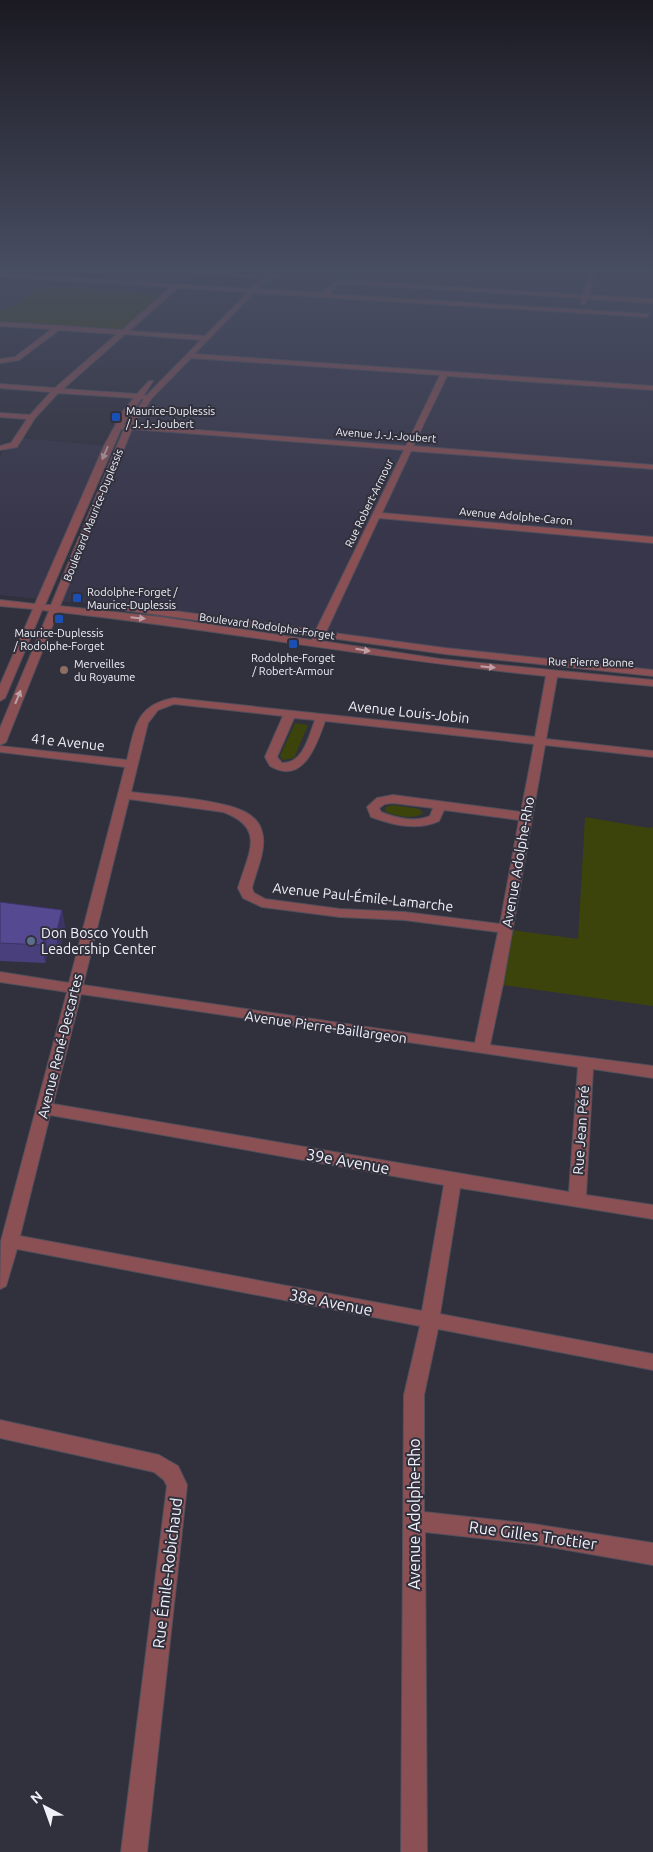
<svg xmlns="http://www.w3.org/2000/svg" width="653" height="1852" viewBox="0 0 653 1852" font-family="Ubuntu,sans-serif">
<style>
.built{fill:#38364a}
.green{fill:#3c440c}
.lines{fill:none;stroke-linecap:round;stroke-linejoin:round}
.minor-casing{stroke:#504f5b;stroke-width:2}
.minor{fill:#8a5054;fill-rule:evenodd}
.wall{fill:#493f7d}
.shaded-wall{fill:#3c3366}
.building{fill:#554991;stroke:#3c3366}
.oneway{fill:#bea0a6}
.transit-dot{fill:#1a4fb4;stroke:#31303d;stroke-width:2}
.education-dot{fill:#8d6e63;stroke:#31303d;stroke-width:2}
.service-dot{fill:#5c6f8a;stroke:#31303d;stroke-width:2}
.labels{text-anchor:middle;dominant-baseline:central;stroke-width:4;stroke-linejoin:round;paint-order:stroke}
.far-poi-label{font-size:11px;fill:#f1f1f9;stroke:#31303d;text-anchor:start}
.far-street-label{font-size:11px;fill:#f1f1f9;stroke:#31303d}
.street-label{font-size:14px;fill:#f1f1f9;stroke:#31303d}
.poi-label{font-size:14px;fill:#f1f1f9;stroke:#31303d;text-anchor:start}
.near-street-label{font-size:16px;fill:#f1f1f9;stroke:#31303d}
</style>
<rect width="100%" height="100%" fill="#31303d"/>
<!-- built -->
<path class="built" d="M271 272H653V673L528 660 146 609 58 601 129 427 206 338Z
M0 283 41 286 9 309H0Z
M20 438 108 446 41 599 0 595V457L6 448Z"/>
<!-- green -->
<path class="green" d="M415 272H454L448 286 406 283Z
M41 286 167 294 122 332 0 324V309H9Z
M295 723 308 725 294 758 283 760 280 756Z
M393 805 419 809 423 813C416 820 393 816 385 811L386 807Z
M585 817 649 828 653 827V1006L496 984 505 929 578 939Z"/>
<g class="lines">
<!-- minor casing -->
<g class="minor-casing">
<path id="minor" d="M185 272H222L260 276 257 278Z
M268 272H274L271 275 287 272 279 278 268 279 258 289 322 293 333 282 345 280 583 295 589 272H595L589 295 653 299V303L588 299 584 305 581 303 582 298 345 284 337 285 329 294 649 314 647 317 254 293 194 354 653 386V390L447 376 413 446 653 465V469L411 451 382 513 653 537V543L379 518 326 632 445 648 653 670V676L445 654 323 637 321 641 440 659 653 680V686L557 677 546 739 653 751V757L545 745 503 984 490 1045 653 1066V1078L593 1069 586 1195 653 1205V1219L460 1188 440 1314 653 1354V1370L438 1329 424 1395V1512L533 1524 653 1543V1565L533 1544 425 1532 427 1852H401L404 1395 420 1326 17 1249 6 1286 0 1289 1 1241 67 992 0 982V972L69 983 125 767 0 752V746L127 760C135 727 136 705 174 698L535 737 546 676C383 660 221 630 58 612L6 742 0 745V728L49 611 42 610 5 698 0 701V685L33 609 0 606V600L35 604 104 446 123 411 134 398 58 393 35 418 17 447 0 450V446L11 443 27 419 0 417V413L30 415 51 392 0 388V384L55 388 117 334 59 330 19 360 0 363V359L15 357 52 329 0 326V322L122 330 171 287 0 277V273L251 289ZM178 288 248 292 205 336 129 331ZM125 334 201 340 146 396 144 395 153 381H149L137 394 63 389ZM191 358 440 375 406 446 134 425 152 398ZM141 399H144L127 424H124ZM121 429H124L51 605H45ZM132 429 404 450 316 630 123 604 118 607 123 610 313 636 312 640 160 617 60 606ZM174 704 283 716 265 757 270 766C303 786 317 744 325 721L534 744 521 812 393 795 377 798 367 807 371 817C393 825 417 831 439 821L444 810 519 820 500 924 404 912 340 909 265 899 254 893 252 888C256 871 267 849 262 832 260 823 253 816 245 812 221 799 160 796 131 792L148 723 158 710ZM294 718 315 720C309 736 303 764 282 763L277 757ZM129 799 223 812C267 828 248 854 238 888L243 898 262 907 340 917 404 920 498 932 475 1043 83 985ZM393 803 433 808 430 816C414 823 396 818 381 812L379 808 385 804ZM81 994 578 1067 569 1192 53 1104ZM50 1115 444 1185 422 1311 20 1236Z
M0 1420 159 1455 178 1466 187 1485 147 1852H121L167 1486 164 1480 154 1472 0 1438Z"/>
</g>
<!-- minor -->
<use href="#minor" class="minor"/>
</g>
<!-- wall -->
<path class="wall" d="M0 902 62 910 65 928 59 953H48L45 963 0 961Z"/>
<!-- shaded-wall -->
<path class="shaded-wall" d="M62 910 65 928 59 953 56 935Z
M45 935 48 953 45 963 42 945Z"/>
<!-- building -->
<path class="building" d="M0 902 62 910 56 935H45L42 945 0 943Z"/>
<!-- one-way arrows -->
<defs><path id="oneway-solid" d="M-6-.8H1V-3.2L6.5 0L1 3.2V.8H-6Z" transform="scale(1.25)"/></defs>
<g class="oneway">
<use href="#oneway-solid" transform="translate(105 453) rotate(113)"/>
<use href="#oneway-solid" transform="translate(138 618) rotate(6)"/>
<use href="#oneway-solid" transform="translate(363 650) rotate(9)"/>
<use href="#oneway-solid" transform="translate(488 667) rotate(6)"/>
<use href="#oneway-solid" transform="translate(18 697) rotate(-68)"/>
</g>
<!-- sky -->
<linearGradient id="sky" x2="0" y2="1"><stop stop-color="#1b1a22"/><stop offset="0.51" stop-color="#484e62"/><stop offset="1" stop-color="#484e62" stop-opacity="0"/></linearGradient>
<rect width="653" height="532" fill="url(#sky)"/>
<!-- markers -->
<g class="transit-dot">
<rect x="111" y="412" width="10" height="10" rx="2.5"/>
<rect x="72" y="593" width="10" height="10" rx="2.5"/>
<rect x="54" y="614" width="10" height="10" rx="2.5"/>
<rect x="288" y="639" width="10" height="10" rx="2.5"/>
</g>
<circle class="education-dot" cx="64" cy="670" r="5"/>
<circle class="service-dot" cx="31" cy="941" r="5"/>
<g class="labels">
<!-- far-poi labels -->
<g class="far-poi-label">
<text x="126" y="411">Maurice-Duplessis<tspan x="126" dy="13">/ J.-J.-Joubert</tspan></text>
<text x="87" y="592">Rodolphe-Forget /<tspan x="87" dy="13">Maurice-Duplessis</tspan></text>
<text x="59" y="633" text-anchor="middle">Maurice-Duplessis<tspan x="59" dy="13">/ Rodolphe-Forget</tspan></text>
<text x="293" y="658" text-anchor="middle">Rodolphe-Forget<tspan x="293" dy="13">/ Robert-Armour</tspan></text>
<text x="74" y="664">Merveilles<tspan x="74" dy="13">du Royaume</tspan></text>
</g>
<!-- far-street labels -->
<g class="far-street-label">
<text transform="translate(386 435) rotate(4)">Avenue J.-J.-Joubert</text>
<text transform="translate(369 503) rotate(-64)">Rue Robert-Armour</text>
<text transform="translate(93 515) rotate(-68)">Boulevard Maurice-Duplessis</text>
<text transform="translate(516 516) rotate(5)">Avenue Adolphe-Caron</text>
<text transform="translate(267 626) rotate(8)">Boulevard Rodolphe-Forget</text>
<text transform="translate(591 662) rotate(1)">Rue Pierre Bonne</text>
</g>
<!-- street labels -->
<g class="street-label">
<text transform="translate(409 712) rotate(6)">Avenue Louis-Jobin</text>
<text transform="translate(68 742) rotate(6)">41e Avenue</text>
<text transform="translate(518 862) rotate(-80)">Avenue Adolphe-Rho</text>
<text transform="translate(363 897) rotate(6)">Avenue Paul-Émile-Lamarche</text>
<text transform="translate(326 1027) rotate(8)">Avenue Pierre-Baillargeon</text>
<text transform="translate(60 1046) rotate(-76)">Avenue René-Descartes</text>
<text transform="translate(581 1130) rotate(-86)">Rue Jean Péré</text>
</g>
<!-- poi labels -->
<g class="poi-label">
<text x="41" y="933">Don Bosco Youth<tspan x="41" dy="16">Leadership Center</tspan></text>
</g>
<!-- near-street labels -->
<g class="near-street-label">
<text transform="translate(348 1161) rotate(10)">39e Avenue</text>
<text transform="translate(331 1302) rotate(11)">38e Avenue</text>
<text transform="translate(414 1514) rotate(-90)">Avenue Adolphe-Rho</text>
<text transform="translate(533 1535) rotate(8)">Rue Gilles Trottier</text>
<text transform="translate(167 1573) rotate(-83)">Rue Émile-Robichaud</text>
</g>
</g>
<!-- north arrow -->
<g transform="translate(45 1807) rotate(319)" stroke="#31303d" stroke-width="4" paint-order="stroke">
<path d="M0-4L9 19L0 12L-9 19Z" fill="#f1f1f9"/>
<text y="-8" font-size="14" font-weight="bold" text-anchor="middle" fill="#f1f1f9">N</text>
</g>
</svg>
